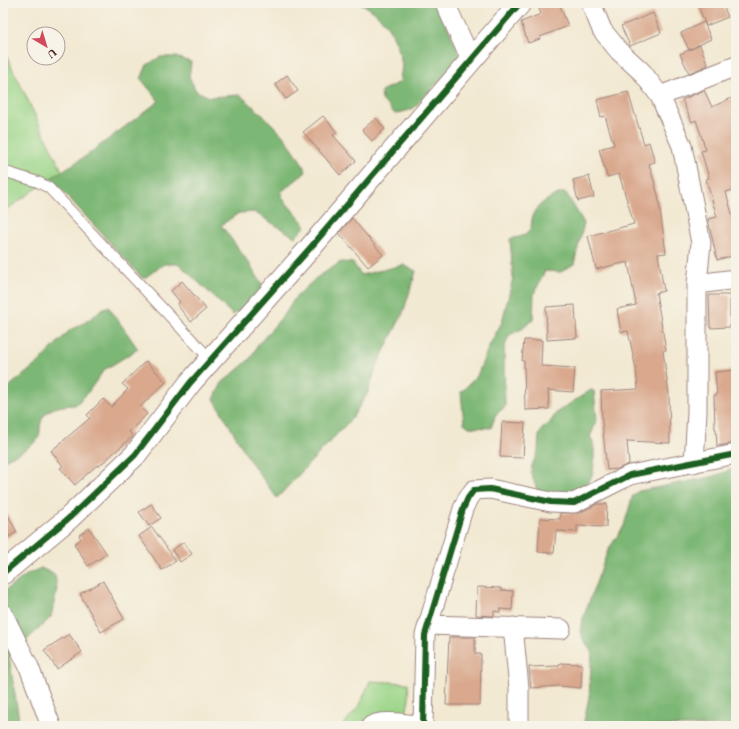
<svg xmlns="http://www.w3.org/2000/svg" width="739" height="729" viewBox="0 0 739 729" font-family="'EB Garamond',serif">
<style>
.green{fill:#9cd689;stroke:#737a5a}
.forest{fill:#7db775;stroke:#646b50}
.building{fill:#d9a88d}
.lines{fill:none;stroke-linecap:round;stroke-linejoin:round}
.service-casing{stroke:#9e847e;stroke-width:12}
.minor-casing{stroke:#9e847e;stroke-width:21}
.tertiary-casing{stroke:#9e847e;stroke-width:24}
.service{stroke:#fff;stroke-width:10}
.minor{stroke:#fff;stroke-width:19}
.tertiary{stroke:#fff;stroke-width:22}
.cycleway-casing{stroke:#f7f3e8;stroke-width:8}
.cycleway{stroke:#1b5e20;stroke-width:6}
</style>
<rect width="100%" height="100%" fill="#f7f3e8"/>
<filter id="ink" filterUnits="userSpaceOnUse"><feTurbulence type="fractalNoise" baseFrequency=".025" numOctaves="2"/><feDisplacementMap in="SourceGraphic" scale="8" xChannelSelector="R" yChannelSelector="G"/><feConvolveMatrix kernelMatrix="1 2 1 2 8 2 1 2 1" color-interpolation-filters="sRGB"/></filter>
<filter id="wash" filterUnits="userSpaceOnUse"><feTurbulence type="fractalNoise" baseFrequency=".012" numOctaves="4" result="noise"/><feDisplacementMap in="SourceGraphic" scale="16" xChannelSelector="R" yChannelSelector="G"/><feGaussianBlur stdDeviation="0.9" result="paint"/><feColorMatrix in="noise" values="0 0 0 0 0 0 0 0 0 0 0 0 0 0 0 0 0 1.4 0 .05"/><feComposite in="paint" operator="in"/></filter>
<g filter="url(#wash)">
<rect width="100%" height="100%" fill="#f2e9d2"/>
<!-- green -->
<path class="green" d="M3 49 62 171 3 212Z
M370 681 408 683 409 698 404 726H342L360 705Z"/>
<!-- forest -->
<path class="forest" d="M311 3H342L313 9Z
M360 3H437L464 64 435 85 413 109 395 114 382 100 381 91 400 82C400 75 403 67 401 60 396 35 384 15 360 3Z
M160 57H176L191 62 189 77 196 91 210 97 240 95C266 118 292 139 306 172L281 192 283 199 306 226 295 237 254 212 239 213 221 225 249 263 265 289 233 315 179 264H164L143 279 51 178 86 156 159 101 141 79 147 65Z
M561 193H566L584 223 574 264 561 272 545 271 534 294 533 320 522 329 509 335 504 349 505 407 496 414 491 428 469 427 464 423 461 392 477 376 489 346 502 322 513 278 510 239C514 238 521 237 525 235 534 230 530 220 534 213 539 203 551 197 561 193Z
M341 262 353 263 361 275 403 265 416 271 403 313 377 365 367 394 352 418 277 498 250 461 214 399 222 383 250 359 258 345 287 311 295 298 316 278Z
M108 306 138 349 104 370 86 395 75 405C59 406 42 407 40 428 40 433 40 437 35 442 27 450 13 455 3 461V394L11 385 37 364 70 330 84 323Z
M591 390 594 391 597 420 590 437C595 444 594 451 594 460 594 498 566 494 538 492L531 473 532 465 538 451 539 436 542 429 549 424 557 412Z
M736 468V726H583L589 697 592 651 583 639 581 631V624L608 550 624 526 633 495 639 491 711 477Z
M41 568 55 575 57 589 51 617 9 657 20 726H3V592L28 574Z"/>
<g id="blocks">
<!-- building -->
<path class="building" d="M547 3H559L568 26 540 37V39L528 43 521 22 541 14 538 6Z
M697 3H722L728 17 706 26Z
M653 13 661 33 630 46 621 26Z
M704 22 711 39 689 50 681 33Z
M700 45 708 65 689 73 680 54Z
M287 75 298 91 286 99 275 84Z
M704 90 712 107 736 96V189L726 192 736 229V255L717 260 708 219 717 217 706 179 709 178 701 151 706 150 696 120 692 122 682 100Z
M628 92 644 144 649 142 655 162 649 164 658 195 666 253 658 254 664 291 656 293 666 350 663 351 669 395 670 443 627 441 629 464 617 469 607 470 602 422 601 391 638 389 636 369 628 331 621 332 617 309 636 305 628 262 596 269 588 236 634 224 619 174 607 177 599 149 614 145 605 116 601 117 597 100Z
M323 116 337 132 333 135 356 161 340 175 303 132Z
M376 118 385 129 372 141 362 130Z
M589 176 594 197 578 201 573 180Z
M352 218 383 255 368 267 339 233Z
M182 281 206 309 191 322 177 305 180 302 171 291Z
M709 295H730V327L710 328Z
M575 305 577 338 547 340 546 307Z
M524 340H542L541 366 575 368 573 392 548 390 549 409 525 410 524 361H522Z
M146 361 166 382 140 407 147 414 129 432 133 436 98 467 97 465 75 485 60 468 63 466 51 451 90 418 87 415 103 399 111 407 128 389 122 384Z
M735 370 736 443 717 446 716 429H715L714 395H717L715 372Z
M502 422 525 423 523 458 500 457Z
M151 504 161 518 149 526 139 512Z
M597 504H607L606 527 577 526V532L556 531 554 553 538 552 540 518 560 519V513H579Z
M3 506 17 532 3 540Z
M152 527 176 561 162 570 139 536Z
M89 528 107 554 88 566 74 544 81 539 79 535Z
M184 542 192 554 180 562 172 550Z
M103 581 124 619 101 632 80 594Z
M477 587 501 588V590L513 591 512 610 500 609V612L494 611V616L476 615Z
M69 634 82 652 57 669 44 650Z
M449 637H475V654H481L480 705H446Z
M560 663 582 664 581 688 559 686 531 688 529 667 559 666Z"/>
</g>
</g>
<g filter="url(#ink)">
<use href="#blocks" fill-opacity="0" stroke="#9e847e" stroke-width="1"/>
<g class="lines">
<!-- service casing -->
<g class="service-casing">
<path id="service" d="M3 171 38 182 49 188 211 360"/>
</g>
<!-- minor casing -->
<g class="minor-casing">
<path id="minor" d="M445 3 471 60
M591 3 602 30 619 51 642 72 660 96 736 66
M660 96 682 146 701 243 697 284 736 279
M694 463 697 412V284
M3 614 29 667 51 726
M428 625 561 629
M513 627 519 688V726
M371 726C384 719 408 725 423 725
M423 726 425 635 463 509 468 498 474 490 490 489 551 502 574 503 630 475 736 454"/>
</g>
<!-- tertiary casing -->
<g class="tertiary-casing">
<path id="tertiary" d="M3 573 69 518 135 455 190 383 311 247 520 3"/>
</g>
<!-- service -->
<use href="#service" class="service"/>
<!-- minor -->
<use href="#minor" class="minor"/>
<!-- tertiary -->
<use href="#tertiary" class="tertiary"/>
<!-- cycleway casing -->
<g class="cycleway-casing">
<path id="cycleway" d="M3 573 69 518 135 455 190 383 311 247 520 3
M423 726 425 635 463 509 468 498 474 490 490 489 551 502 574 503 630 475 736 454"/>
</g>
<!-- cycleway -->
<use href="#cycleway" class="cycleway"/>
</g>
</g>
<!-- margin -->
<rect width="739" height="729" fill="none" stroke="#f7f3e8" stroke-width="16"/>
<!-- north arrow -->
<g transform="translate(46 46) rotate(142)"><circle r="19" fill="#f7f3e8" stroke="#b29e9c"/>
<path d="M0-3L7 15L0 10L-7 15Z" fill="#d1495b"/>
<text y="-6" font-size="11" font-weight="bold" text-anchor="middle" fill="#4a1f2b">U</text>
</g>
</svg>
